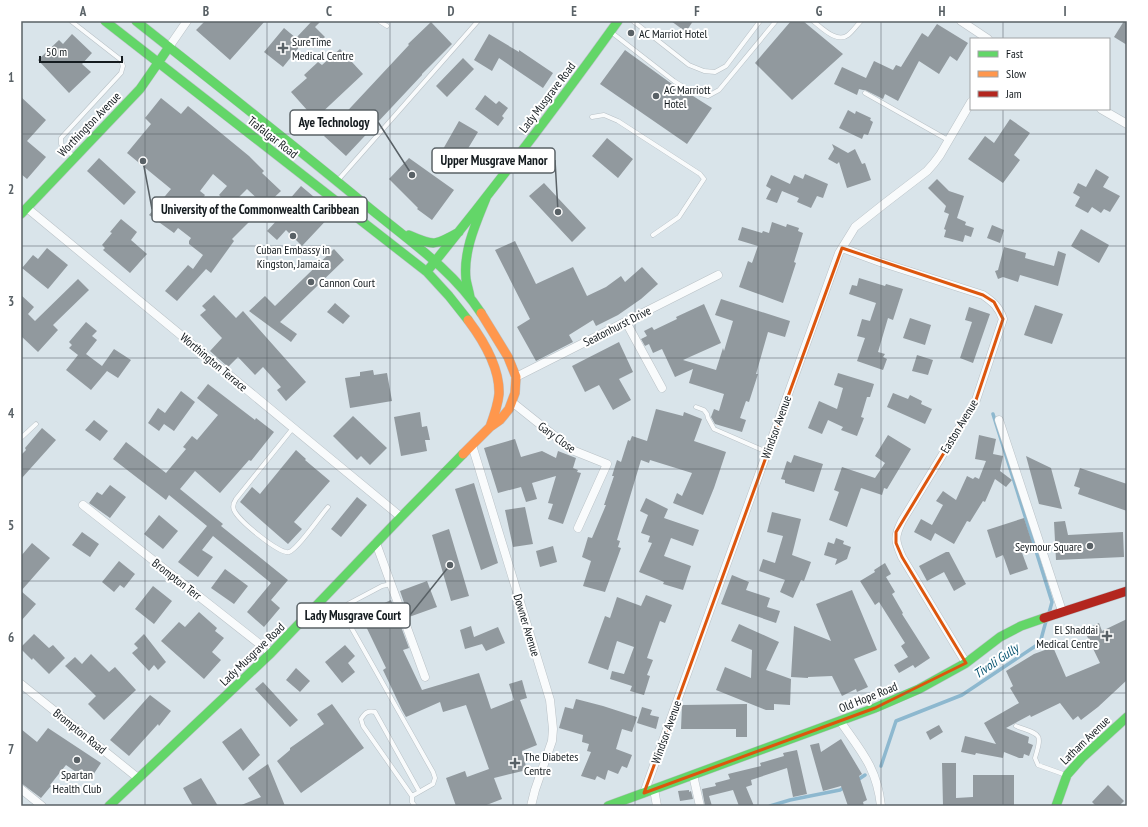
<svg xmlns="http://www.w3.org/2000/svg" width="1148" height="827" viewBox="0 0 1148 827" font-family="'PT Sans Narrow',sans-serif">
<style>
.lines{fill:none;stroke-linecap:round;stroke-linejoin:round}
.stream{stroke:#8db8cf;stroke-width:3.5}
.building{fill:#91999e;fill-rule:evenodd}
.lane-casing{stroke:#b9c1c6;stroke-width:5}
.street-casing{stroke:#b9c1c6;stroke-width:9}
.fast-casing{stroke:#b9c1c6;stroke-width:10}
.slow-casing{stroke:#b9c1c6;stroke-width:10}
.jam-casing{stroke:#b9c1c6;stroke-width:10}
.lane{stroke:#f9fbfc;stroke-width:4}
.street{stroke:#f9fbfc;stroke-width:8}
.fast{stroke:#63d668;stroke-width:9}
.slow{stroke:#ff974d;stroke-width:9}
.jam{stroke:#b3261e;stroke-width:9}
.marked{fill:none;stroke:#dd560d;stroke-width:3;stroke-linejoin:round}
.grid{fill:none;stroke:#596166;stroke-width:1;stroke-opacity:0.55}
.poi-dot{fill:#596166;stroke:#fff;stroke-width:1.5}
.labels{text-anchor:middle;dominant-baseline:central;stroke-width:4;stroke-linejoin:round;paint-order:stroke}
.poi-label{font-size:12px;fill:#141b1f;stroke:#fff;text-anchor:start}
.street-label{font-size:12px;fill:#141b1f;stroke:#fff}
.water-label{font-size:13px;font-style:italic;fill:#085471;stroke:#fff}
.leader{fill:none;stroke:#596166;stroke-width:1.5}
.callout-dot{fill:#596166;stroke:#fff;stroke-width:1.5}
.callout{fill:#fff;stroke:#596166;stroke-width:1.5}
.callout-label{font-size:13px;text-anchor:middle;font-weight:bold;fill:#141b1f}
.neatline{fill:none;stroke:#596166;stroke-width:1.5}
.grid-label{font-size:13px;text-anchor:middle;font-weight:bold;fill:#596166}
</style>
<rect width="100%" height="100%" fill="#d9e4ea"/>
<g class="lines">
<!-- stream -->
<path class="stream" d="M993 414 1052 602 1049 613
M881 766 896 721 962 695 1040 643 1046 621
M856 781 865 775
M770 806 790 800 840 790 845 787"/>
</g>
<!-- building -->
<path class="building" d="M205 21H265L230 60 196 30Z
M312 21 320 22 315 27 325 37 314 48 305 40 283 67 264 52 284 28 296 38Z
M671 21H693L686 32Z
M791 21H803L843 54 792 100 755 63Z
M1124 21H1127V45L1114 37Z
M431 22 452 44 422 74V75L346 156 324 136 409 45 408 44Z
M937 24 968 43 957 61 950 56 939 74 919 61 898 101 885 94 883 99 865 90H863L859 89 857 95 834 84 842 67 866 78 874 61 893 70 896 65 901 67 922 33 928 37Z
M72 34 92 53 82 64 91 72 69 93 38 60 59 40 63 44Z
M489 34 519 52V50L553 73 543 88 499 58 492 71 474 60Z
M340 49 363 74 315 119 291 92 307 78 304 75 318 62 322 65Z
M625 50 672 84 688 94 693 96 712 108 687 144 600 84Z
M463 58 474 69 447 97 436 86Z
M485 95 496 104 499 101 508 108 502 116 504 118 498 126 475 109Z
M21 97 46 120 27 141 46 157 27 179 21 174Z
M161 98 181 114 188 106 249 156 264 171 262 173 281 191 265 206 247 189 231 205 249 222 232 239 234 241 211 273 206 269 177 301 165 291 188 265 193 269 203 255 189 244V241L191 238 178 228 174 233 149 215 171 189 127 153 151 124 145 118ZM213 174 227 186 219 195 226 202 207 221 193 211 205 195 200 191Z
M848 110 855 114 856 111 871 118 870 120 873 122 868 135 864 134 862 139 839 128Z
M1010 119 1030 133 1014 155 1020 160 1003 183 968 159 985 136 994 143Z
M459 121 478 132 455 170 438 158Z
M607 138 633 159 618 178 592 156Z
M832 144 848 153 855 149 862 164 865 163 871 180 847 188 839 162 837 164 828 159 834 149Z
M99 158 136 192 124 205 87 171Z
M409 158 454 190 432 220 417 209 418 208 389 179Z
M1096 169 1109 177 1103 187 1120 196 1110 212 1104 209 1101 213 1092 207 1088 213 1075 206 1080 197 1073 193 1078 183 1086 187Z
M805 174 828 184 823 198 817 196 811 208 797 202 799 198 782 191 777 203 766 199 771 189 766 186 771 175 790 184 794 175 803 179Z
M937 179 949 191 964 196 957 218 966 222 965 225 974 228 971 237 965 235 963 242 944 237 946 230 944 229 949 214 944 212 946 206 928 188Z
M544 183 586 228 572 242 529 196Z
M301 186 333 213 302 246 286 230 277 240 267 231 292 204 288 201Z
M121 219 137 232 131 240 147 254 130 273 103 250 105 248 102 245 112 233 110 232Z
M772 222 786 227 787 224 799 228 798 231 803 233 794 262 796 263 783 303 739 287 748 261 752 263 758 246 738 240 742 227 762 233 763 231 769 233Z
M992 225 1004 230 1000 243 987 238Z
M1081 229 1109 245 1099 263 1071 246Z
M515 241 536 284 573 267 587 296 606 287 621 276 625 282 642 267 658 284 641 299 618 315 596 326 593 320 569 335 573 342 536 361 517 327 530 319 495 250Z
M1004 247 1026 253 1025 258 1054 266 1058 251 1066 254 1058 286 1020 275 1018 282 1003 277 998 279 995 271 998 270Z
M47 248 68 265 48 289 22 268 33 255 38 259Z
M334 249 344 260 280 322 297 334 291 342 249 311 265 296 275 306Z
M859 278 885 286 886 284 903 289 893 320 888 318 878 352 885 354 883 357 887 359 883 370 857 361 865 338 857 336 862 319 870 321 876 303 849 294 852 285 857 286Z
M78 279 89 290 53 325 58 330 38 352 21 336V295L34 307 28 314 35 321Z
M214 295 236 318 243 311 306 382 286 401 277 390 281 387 263 367 255 375 238 357 228 367 210 351 222 338 200 315 206 310 202 306Z
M721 299 790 321 785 337 768 332 756 374H758L749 402 746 401 740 418 746 420 742 432 715 424 711 417 714 409 719 411 724 394 689 383 693 369 675 377 662 349 653 353 649 344 645 346 641 339 647 336 644 331 652 327 654 330 677 319 676 317 704 304 721 343 683 360 716 370 723 348 724 351 733 321 715 315Z
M335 303 350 316 343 324 327 312Z
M1035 305 1063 314 1052 344 1024 335Z
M969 307 990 314 973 363 960 358 972 322 965 320Z
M910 318 931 325 925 345 903 338Z
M86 322 97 331 92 336 97 340 86 354 102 366 114 349 131 360 118 378 107 371 91 390 66 370 78 355 69 348 72 345 69 342Z
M619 342 633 372 619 379 631 400 613 410 599 385 585 392 572 366Z
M917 355 933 360 928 375 912 371Z
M373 370 374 375 387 373 392 401 350 408 345 378 360 376V372Z
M838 373 874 384 870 397H867L861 417 864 418 857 436 841 430 843 427 828 420 822 434 808 428 819 401 837 409 843 388 834 385Z
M208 384 255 420 256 418 274 432 251 461 249 460 220 493 195 471 180 489 223 524 221 526 288 580 271 600 280 608 264 627 247 612 271 583 213 536 202 550 213 557 198 577 178 562 207 526 169 495 166 500 113 459 126 442 166 473 186 449 183 447 192 436 197 440 218 415 197 398Z
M181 391 195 402 174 431 164 424 159 431 148 423 158 408 165 413Z
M893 393 908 399 910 395 922 401 921 404 932 409 925 424 887 407Z
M656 409 683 416 684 412 702 419 694 441 726 452 714 488 703 515 673 503 677 493 682 496 692 473 650 460 649 463 641 460 617 540 620 541 618 547 621 548 605 592 583 586 591 561 582 557 588 537 592 538 606 505H604L614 476H612L617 460 621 462 628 440 630 441 632 436 647 441Z
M420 412 422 427 427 426 430 440H425L427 451 401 456 394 417Z
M353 416 387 448 370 465 361 456 357 460 333 436Z
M94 420 108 431 100 441 85 430Z
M42 428 56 440 21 479V455L26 450 25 448Z
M888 435 911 449 887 489 884 488 882 495 861 488 847 527 829 520 839 492 834 490 842 467 875 478 885 463 875 456Z
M979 435 996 439 993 454 1003 456 1000 471 1012 480 1006 487 995 479 985 502 983 501 970 522 967 521 954 544 935 533 931 541 914 532 921 519 932 525 943 505 936 501 943 491 956 500 967 476 973 479 975 477 979 479 986 461 975 459Z
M515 439 521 457 542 451 556 458 558 451 576 458 573 468 578 470 577 472 581 473 563 524 548 519 553 504 548 503 556 476 532 483 537 499 526 502 521 487 498 493 484 448Z
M296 450 306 459 305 460 330 481 294 522 302 529 288 544 240 502 252 487 260 494Z
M794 455 823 464 814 492 785 483V480L781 479 787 461 791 463Z
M1026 456 1051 468 1062 509 1039 504Z
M1080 468 1127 484V511L1078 494 1080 488 1074 486Z
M474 483 498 563 481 570 455 489Z
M110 485 126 497 110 518 89 503 97 492 102 495Z
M357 497 367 505 341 537 331 529Z
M646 498 668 509 664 518 699 530 693 546 671 538 664 556 691 566 683 590 663 584 664 582 639 572 652 543 648 542 650 536 641 533 648 515 640 511Z
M525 507 533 544 513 547 505 510Z
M772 512 801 519 792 555 811 562 804 581 801 580 793 598 780 592 785 580 759 571 763 559 775 563 783 536 767 532Z
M159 515 178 531 163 549 144 534Z
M1024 518 1033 546 1021 550 1028 569 1010 575 1003 555 996 558 987 530Z
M1065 521 1068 535 1123 532 1124 557 1056 560 1054 522Z
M449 529 469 596 451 601 432 535Z
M82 532 99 544 90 557 72 545Z
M836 538 844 541 843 544 851 547 847 559 835 565 837 559 824 555 828 542 834 544Z
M32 543 50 558 21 591 36 604 21 621V556Z
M553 546 557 562 540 567 536 551Z
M946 552H949L966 584 954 591 944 572 927 581 919 566Z
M119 561 135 574 124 588 120 585 114 592 102 582Z
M885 563 891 574 886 577 895 592 892 594 903 613 902 614 930 658 915 668 913 665 899 673 894 665 908 657 901 646 905 643 879 602 875 605 860 581 875 572 874 570Z
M225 569 248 586 234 604 211 588Z
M732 575 749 582 746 590 770 598 767 607 780 611 776 623 721 604Z
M427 581 437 607 409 617 400 591Z
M153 586 172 601 154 624 135 609Z
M852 590 877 650 854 659 868 687 857 692 856 689 842 696 832 676 808 677V678L791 677 794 626 831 641 816 604Z
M646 595 672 605 665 623 660 621 647 658 653 660 647 675 650 676 644 695 630 691 632 686 610 679 612 671 624 674 634 647 617 641 608 670 588 663 605 616 610 618 617 597 641 606Z
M391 600 409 648 403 650 422 690 479 673 491 709 514 700 509 684 522 680 527 698 520 700 537 745 522 751 527 770 494 778 502 799 484 806H456L446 778 465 771 467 777 489 769 466 705 443 712 440 702 406 717 402 710 383 670 386 668 360 614Z
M199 612 217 628 215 631 224 638 212 652 221 660 204 679 161 641 179 622 185 627Z
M1127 619V680L1098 707 1081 720 1078 716 1073 720 1060 703 1031 717 1030 715 1006 728 1029 737 1028 743 1033 745 1029 756 1024 754 1023 758H1019L1004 752 1003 758 976 753 975 755 961 752 965 736 996 744 984 723 1019 703 1010 688 1013 686 1006 671 1034 654 1053 647 1066 677 1100 663 1084 630 1099 623 1102 631Z
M739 624 779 642 766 670 791 679 790 705 774 704V710H766L716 690 725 667 751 678 752 650 731 641Z
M471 626 474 637 498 627 505 643 486 651 482 644 465 649 460 630Z
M34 634 49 648 53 645 65 658 49 674 33 658 32 660 21 649V647Z
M144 634 166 662 158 670 154 665 149 671 132 653 138 648 134 644Z
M345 645 355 656 348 663 355 672 342 683 325 662Z
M91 654 109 672 115 667 136 690 104 720 88 704 96 696 65 666 75 657 82 664Z
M296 668 310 681 300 692 286 680Z
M263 682 298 720 290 727 255 689Z
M150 695 171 711 159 726 158 724 129 756 110 740Z
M576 699 603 706 637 717 632 732 622 729 616 749 632 755 627 768 622 766 618 774 608 770 605 780 597 776 595 780 581 776 591 752 587 751 589 744 582 742 583 735 559 728 565 707 573 709Z
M332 704 364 748 301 793 277 761 290 750V748L324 724 317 714Z
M747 704V737H736V729H681L682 705Z
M642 707 652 710 650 715 659 717 656 729 637 723Z
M939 725 943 732 930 740 926 732Z
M48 728 101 763 89 781 66 765 50 785 51 786 41 798 21 783V729L37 742Z
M241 728 260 755 243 771 222 742Z
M841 739 862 774 859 776 867 800 863 802 864 806H848L841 786 823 791 810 745 819 743 821 752Z
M797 750 807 794 793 797 787 768 751 780 752 785 746 787 754 806H739L733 790 709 796 712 806H705L702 789 716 786 715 783 730 779 728 774 761 766 760 763 784 756 783 753Z
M942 763H956V798L973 797V775H1014V806H943Z
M268 764 285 806H239L261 797 248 778Z
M201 778 218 806H193L183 788Z
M1108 785 1124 801 1119 806H1096L1092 802Z
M689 790V792L691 791 693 799 680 801 678 791Z"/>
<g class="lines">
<!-- lane casing -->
<g class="lane-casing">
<path id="lane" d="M71 21 121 60 123 66 121 73 61 138V144L74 157
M379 21 387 26
M633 21 689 65 704 71 715 72 726 66 760 21
M813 21C821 27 837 44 848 35 853 31 857 25 861 21
M611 32 674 81 690 91 708 96 719 90 776 21
M865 93 948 140
M592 117 604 115 618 121 700 174 704 179 679 217 653 235
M339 179 478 21
M696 407 704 410 707 414 708 418 714 429 767 452
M293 428 236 499C234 502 232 506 234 510 238 520 280 555 289 552 297 550 321 515 328 507
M21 438 36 424
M391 584 382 586 348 604 345 612 347 620 433 772 435 778 433 784 412 796V802L415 806
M1016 726C1040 735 1043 732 1035 758L1038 765 1066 775
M412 796 363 726 361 719C365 713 368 710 375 712L419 791"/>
</g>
<!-- street casing -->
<g class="street-casing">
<path id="street" d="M961 21 988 39
M169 47 187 21
M1101 109 1127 124
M27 208 401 517
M842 248 880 262 983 295C993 302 999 307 1003 319L976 400 902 521C894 537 895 541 902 557L966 663
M626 322 662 388
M516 377 718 275
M512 402 572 450 607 464 578 528
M999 420 1062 611
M472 445 550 700 553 729 552 741 535 790 531 806
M83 505 271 653
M376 543 425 677
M21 684 138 778
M840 721C861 751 877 768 881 806
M693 775 700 806
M21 789 42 806
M654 789 657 806
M644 793 839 253 855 227 884 204 927 171 934 163 940 155 971 102"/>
</g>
<!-- fast casing -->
<g class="fast-casing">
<path id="fast" d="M105 21 427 272 449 296 468 320
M136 21C213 82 291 143 367 206 407 239 453 270 481 313
M21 214 140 89 169 47
M409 235C434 246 435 246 459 232
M428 270C494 189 557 106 618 21
M470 297C469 291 467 285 466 279 463 251 476 223 486 198
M109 806 271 653 401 517 463 454
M608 806 875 708 919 689 966 663 1000 637 1021 626 1044 618
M1056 806 1067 775 1082 758 1127 717"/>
</g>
<!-- slow casing -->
<g class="slow-casing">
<path id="slow" d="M468 320C483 340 500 367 499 394 498 405 494 416 490 427
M463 454 490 427 500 420 509 409 515 393 516 377 508 357 481 313"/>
</g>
<!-- jam casing -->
<g class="jam-casing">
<path id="jam" d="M1044 618 1127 591"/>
</g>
<!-- lane -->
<use href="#lane" class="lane"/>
<!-- street -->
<use href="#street" class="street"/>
<!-- fast -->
<use href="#fast" class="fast"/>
<!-- slow -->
<use href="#slow" class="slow"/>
<!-- jam -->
<use href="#jam" class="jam"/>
</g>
<!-- marked area -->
<path class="marked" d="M842 248 983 295 994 302 1003 319 976 400 896 532V543L902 557 966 663 875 708 644 793Z"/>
<!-- grid -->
<path class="grid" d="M145 21V806M267 21V806M390 21V806M513 21V806M635 21V806M758 21V806M881 21V806M1003 21V39M1003 109V806M21 134H1127M21 246H1127M21 358H1127M21 469H1127M21 581H1127M21 693H1127"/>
<!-- markers -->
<g class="poi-dot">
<circle cx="631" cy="33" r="4"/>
<path d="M281 42h4v4h4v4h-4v4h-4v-4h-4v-4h4z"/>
<circle cx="656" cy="96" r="4"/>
<circle cx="293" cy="236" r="4"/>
<circle cx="311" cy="282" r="4"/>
<circle cx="1090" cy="546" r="4"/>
<path d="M1105 630h4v4h4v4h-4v4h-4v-4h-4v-4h4z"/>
<circle cx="77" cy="760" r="4"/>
<path d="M513 757h4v4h4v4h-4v4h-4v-4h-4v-4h4z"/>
</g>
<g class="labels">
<!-- poi labels -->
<g class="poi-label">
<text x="639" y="33">AC Marriot Hotel</text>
<text x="292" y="41">SureTime<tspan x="292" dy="14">Medical Centre</tspan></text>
<text x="664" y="89">AC Marriott<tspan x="664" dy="14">Hotel</tspan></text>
<text x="293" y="249" text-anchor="middle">Cuban Embassy in<tspan x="293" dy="14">Kingston, Jamaica</tspan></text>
<text x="319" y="282">Cannon Court</text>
<text x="1082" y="546" text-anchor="end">Seymour Square</text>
<text x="1098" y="629" text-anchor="end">El Shaddai<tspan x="1098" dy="14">Medical Centre</tspan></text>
<text x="524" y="756">The Diabetes<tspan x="524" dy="14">Centre</tspan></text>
<text x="77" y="774" text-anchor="middle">Spartan<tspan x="77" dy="14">Health Club</tspan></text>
</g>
<!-- street labels -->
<g class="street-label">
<text transform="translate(547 97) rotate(-53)">Lady Musgrave Road</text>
<text transform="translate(89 124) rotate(-46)">Worthington Avenue</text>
<text transform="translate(273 137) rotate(38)">Trafalgar Road</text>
<text transform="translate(617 326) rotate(-27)">Seatonhurst Drive</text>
<text transform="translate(214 362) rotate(40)">Worthington Terrace</text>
<text transform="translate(959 426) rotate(-59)">Easton Avenue</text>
<text transform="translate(776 427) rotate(-70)">Windsor Avenue</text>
<text transform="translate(557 437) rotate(36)">Gary Close</text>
<text transform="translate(177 579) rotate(38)">Brompton Terr</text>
<text transform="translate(527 625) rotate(73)">Downer Avenue</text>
<text transform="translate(252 654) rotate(-44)">Lady Musgrave Road</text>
<text transform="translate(868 697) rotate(-22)">Old Hope Road</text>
<text transform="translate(80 731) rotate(39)">Brompton Road</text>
<text transform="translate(666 732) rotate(-70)">Windsor Avenue</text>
<text transform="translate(1085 740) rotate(-44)">Latham Avenue</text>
</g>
<!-- water labels -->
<g class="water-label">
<text transform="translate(996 661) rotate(-34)">Tivoli Gully</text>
</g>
</g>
<!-- callouts -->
<path class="leader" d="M412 175L378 122M558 212L555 160M143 161L152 209M450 565L410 615"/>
<g class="callout-dot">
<circle cx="412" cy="175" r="4"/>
<circle cx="558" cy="212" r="4"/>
<circle cx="143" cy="161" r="4"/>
<circle cx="450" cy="565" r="4"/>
</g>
<g class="callout">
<rect x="290" y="110" width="88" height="25" rx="4"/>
<rect x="432" y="148" width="123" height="25" rx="4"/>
<rect x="152" y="197" width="215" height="25" rx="4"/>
<rect x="297" y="603" width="113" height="25" rx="4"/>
</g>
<g class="callout-label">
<text x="334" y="127">Aye Technology</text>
<text x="494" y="165">Upper Musgrave Manor</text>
<text x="260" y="214">University of the Commonwealth Caribbean</text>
<text x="353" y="620">Lady Musgrave Court</text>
</g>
<!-- border -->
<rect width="1148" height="827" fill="none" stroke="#ffffff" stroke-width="44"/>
<!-- legend -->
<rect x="970" y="38" width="140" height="72" fill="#ffffff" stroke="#a1a4a5"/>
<rect x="978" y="51" width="20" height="6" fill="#63d668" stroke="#a1a4a5"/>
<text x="1006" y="58" font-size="12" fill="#141b1f">Fast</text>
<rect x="978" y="71" width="20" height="6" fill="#ff974d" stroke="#a1a4a5"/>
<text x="1006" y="78" font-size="12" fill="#141b1f">Slow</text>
<rect x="978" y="91" width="20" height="6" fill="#b3261e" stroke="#a1a4a5"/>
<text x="1006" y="98" font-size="12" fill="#141b1f">Jam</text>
<!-- scale -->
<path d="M40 56v6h82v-6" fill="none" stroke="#141b1f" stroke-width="2"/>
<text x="46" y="56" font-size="12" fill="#141b1f" stroke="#ffffff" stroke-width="3" paint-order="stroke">50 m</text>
<rect x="22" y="22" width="1104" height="783" class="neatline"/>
<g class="grid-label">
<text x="83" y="16">A</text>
<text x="206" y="16">B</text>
<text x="329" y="16">C</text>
<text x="451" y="16">D</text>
<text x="574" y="16">E</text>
<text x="697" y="16">F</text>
<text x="819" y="16">G</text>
<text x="942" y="16">H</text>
<text x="1065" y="16">I</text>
<text x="11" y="82">1</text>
<text x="11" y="194">2</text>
<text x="11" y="306">3</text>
<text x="11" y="418">4</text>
<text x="11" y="530">5</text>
<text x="11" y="642">6</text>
<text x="11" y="754">7</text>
</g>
</svg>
